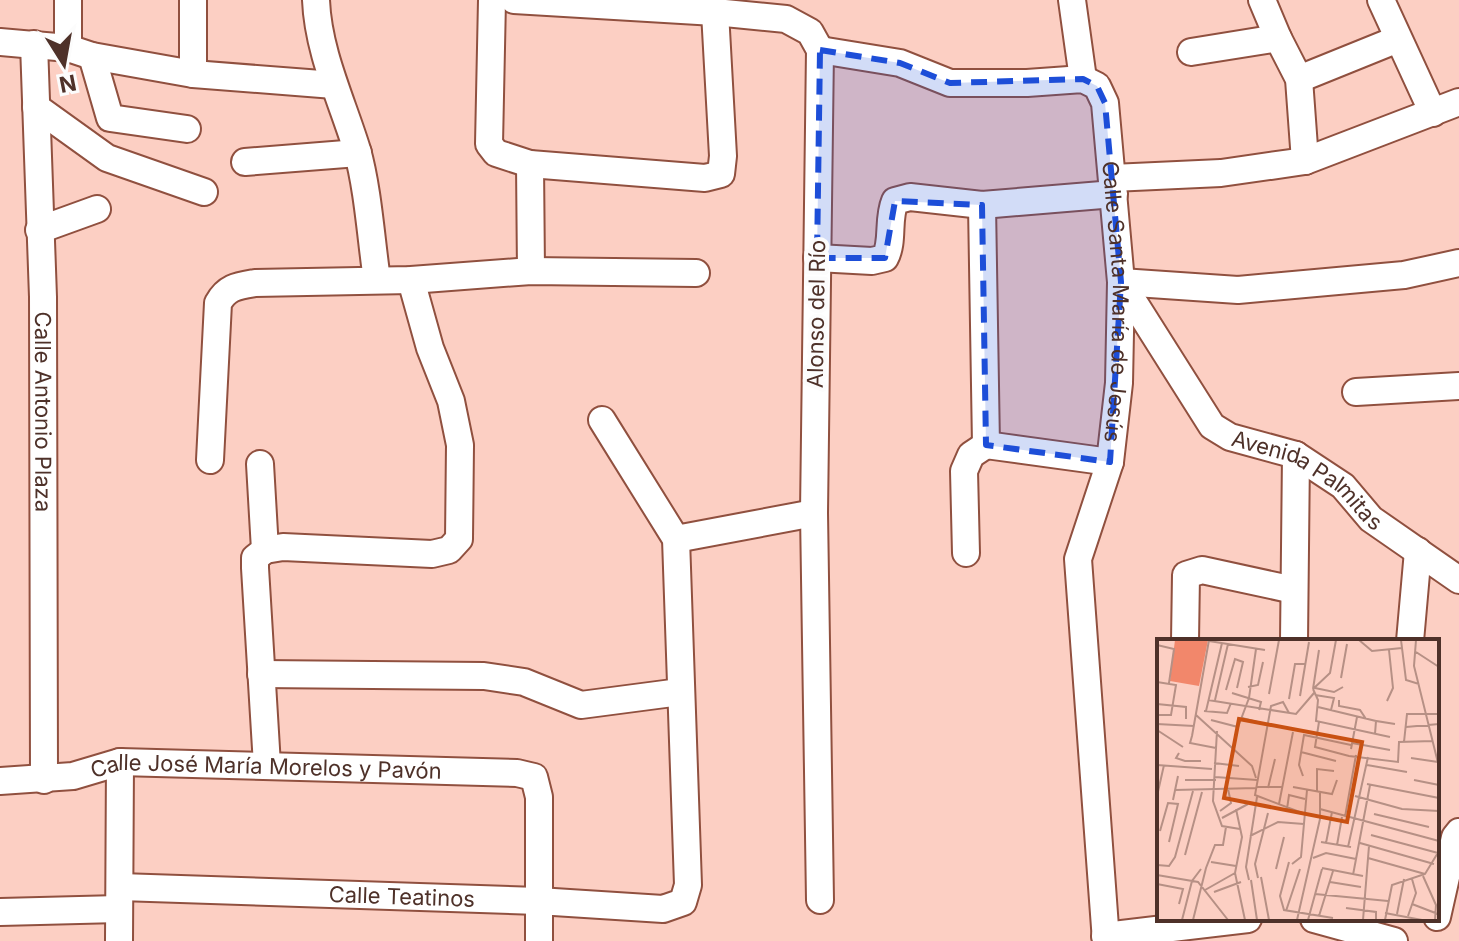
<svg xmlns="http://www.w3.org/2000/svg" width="1459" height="941" viewBox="0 0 1459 941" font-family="Inter,sans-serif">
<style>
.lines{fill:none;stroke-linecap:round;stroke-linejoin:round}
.street-casing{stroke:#90503f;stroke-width:30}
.street{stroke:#fff;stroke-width:26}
.marked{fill:#1d4ed8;fill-opacity:0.2;stroke:#1d4ed8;stroke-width:6;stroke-dasharray:16 10;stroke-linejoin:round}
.labels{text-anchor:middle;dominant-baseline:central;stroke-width:8;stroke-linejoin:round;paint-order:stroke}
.street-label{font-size:22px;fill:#4e3129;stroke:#fcfcfc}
.inset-road{fill:none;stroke:#b69085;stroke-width:2}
.view{fill:#c95112;fill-opacity:0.15;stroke:#c95112;stroke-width:4}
.inset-edge{fill:none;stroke:#4e3129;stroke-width:4}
</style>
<rect width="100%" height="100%" fill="#fccfc3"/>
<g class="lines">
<!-- street casing -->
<g class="street-casing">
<g id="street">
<path d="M68 0V48"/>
<path d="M193 0V74"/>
<path d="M316 0C318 52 342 101 357 150 368 189 371 239 377 280"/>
<path d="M492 0 489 144 496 153 530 164 705 178 721 174 723 156 715 12"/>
<path d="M514 0 715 12 786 19 810 32 820 50 814 513 820 900"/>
<path d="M1072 0 1083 79"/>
<path d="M1262 0 1278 38 1299 79 1305 161"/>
<path d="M1381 0 1433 113"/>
<path d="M0 42 68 48 92 56 193 74 334 85"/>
<path id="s1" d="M34 44 43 297 44 780"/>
<path id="s2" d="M820 50 900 63 950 83H1027L1083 79 1097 86 1105 103 1121 282 1119 383 1110 462 1078 559 1106 941"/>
<path d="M1191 52 1278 38"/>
<path d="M92 56 110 118 187 129"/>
<path d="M1299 79 1398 39"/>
<path d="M36 107 107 158 204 192"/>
<path d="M245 162 358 153"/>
<path d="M530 164 531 271"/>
<path d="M1112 178 1221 173 1305 161 1459 102"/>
<path d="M982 205 986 445"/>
<path d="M39 230 97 209"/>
<path d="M817 258 872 261 885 258C894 241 887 220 895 201L910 197 982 205 1114 194"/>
<path id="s3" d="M1121 282 1212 426 1230 437 1296 455 1343 486 1371 519 1459 580"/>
<path d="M1121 282 1238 290 1404 275 1459 263"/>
<path d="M1356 392 1459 386"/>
<path d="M986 445 1110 462"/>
<path d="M210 460 218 303C227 287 237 286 255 283L411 280 531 271 696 273"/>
<path d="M260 464 265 550 255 558V568L267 765"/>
<path d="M676 539 814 513"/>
<path d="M265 550 283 547 432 554 449 550 459 539 460 445 451 401 430 348 411 280"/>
<path d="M966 553 964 471 971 455 986 445"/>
<path d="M1185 641 1186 575 1202 570 1294 590"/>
<path d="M1294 641 1296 455"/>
<path d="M1410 641 1418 551"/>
<path d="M261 674 484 676 524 682 581 705 680 692"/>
<path id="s4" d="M0 781 73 776 120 762 517 773 534 777 539 797V941"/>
<path id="s5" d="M120 887 538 901 663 909 683 902 688 885 676 539 602 420"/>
<path d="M0 912 119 909"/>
<path d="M1437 917 1455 837 1459 832"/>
<path d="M1314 919 1394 941"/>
<path d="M1105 936 1248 919"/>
<path d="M119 941 120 762"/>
</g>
</g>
<!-- street -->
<use href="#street" class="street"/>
</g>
<!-- marked area -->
<path class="marked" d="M820 50 900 63 950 83 1083 79 1097 86 1105 103 1121 282 1110 462 986 445 982 205 895 201 885 258H817Z"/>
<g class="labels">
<!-- street labels -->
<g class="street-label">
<text stroke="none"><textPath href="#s2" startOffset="502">Calle Santa María de Jesús</textPath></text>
<text transform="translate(816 314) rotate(-89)">Alonso del Río</text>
<text stroke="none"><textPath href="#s1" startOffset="368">Calle Antonio Plaza</textPath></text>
<text stroke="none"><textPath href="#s3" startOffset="282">Avenida Palmitas</textPath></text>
<text stroke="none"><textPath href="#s4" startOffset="268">Calle José María Morelos y Pavón</textPath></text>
<text stroke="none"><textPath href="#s5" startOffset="282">Calle Teatinos</textPath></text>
</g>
</g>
<!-- overview -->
<g transform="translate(1157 639)">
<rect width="282" height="282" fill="#fccfc3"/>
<path d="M18 1H51L42 47 13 42Z" fill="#f2876b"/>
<path class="inset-road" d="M202 1 215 12 245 9M244 1 249 41 262 45M259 1 257 27 282 128M52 2 108 11M0 6 17 10 12 44M259 13 282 28M184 39 190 5M0 43 19 46 14 76H0M91 48 101 46 106 23M158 49 177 53 186 48M156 50 161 61 159 82 233 98M156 50 173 34 179 1M156 50 162 11M69 51 78 20 86 23 80 49M75 54 104 63 102 71M112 55 122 1M158 56 177 59 174 71M143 57 152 3M132 60 138 25H148M51 61 139 75 157 54M58 61 71 5M182 61V67L203 71 209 80M230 62 236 49 232 11M0 65 29 68V80M161 68 219 82M47 72 70 74 74 64M49 72 65 4M132 74 126 63 114 67 98 156 148 175M39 76 95 127 99 139M85 79 112 86M54 81 81 88 92 59 99 10M162 83 158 108 192 117 241 123 242 103 276 102M0 85 37 87M249 88 282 85M0 91 26 108M60 92 56 162 65 187 83 190M218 95 219 82 238 85M35 97 52 1M35 97 33 104 59 109M247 103 250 75H282M195 104 233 111M194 110 200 78M144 113 179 122M22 114 19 119 28 122H44M254 119 281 123M57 124 82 127M0 126 55 130M210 126 250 133M146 137 142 126 147 96 194 106M58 138 100 141M28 141H59M257 141 282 146M210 145 282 159M99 148H125M136 148 175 155 180 141M111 149 118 120M18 151 99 149M160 152V130L177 132M0 157 7 126M198 157 245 170 282 172M16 161 21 137M122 165 136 93M79 170 85 198 78 234 88 281M130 170 132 156 148 160M163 170 282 202M63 172 74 164 71 150M217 175 272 188M188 178 199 116M65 179 91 165M3 192 11 164 21 165 12 203M214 196 281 214M93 197 121 183 147 185M164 203 194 208M169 204 175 173M203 204 277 225M180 206 185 178M191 208 211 118M28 216 45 153M156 219 169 214 199 220M211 219 268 235M54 223 79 227M132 223 123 257 127 271 176 279M135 225 144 218 150 151M0 226 12 227 18 218 36 152M165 229 206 237M119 230 127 198M0 236 41 243 71 281M196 236 213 146M266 237 279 266 278 281M104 238 112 281M101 239 98 225 111 174M92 241 89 228 100 158M94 241 100 281M173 243 204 248M0 245 26 250 22 265M48 251 78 234M57 253 84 243M158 255 231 262M255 265 281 275M189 269 219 273V281M129 272 143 230M228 274 265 281M240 275 247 240M162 277 176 232M251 277 259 254 255 240M25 281 35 242 44 230M36 281 49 229 58 206H66L69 188M140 281 163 180V153M151 281 165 230M206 281 212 207M228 281 235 246 268 235 282 212"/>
<path class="view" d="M82 80 205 103 190 183 67 159Z"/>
<rect width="282" height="282" class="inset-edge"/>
</g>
<!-- north arrow -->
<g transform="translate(64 64) rotate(169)" stroke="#fcfcfc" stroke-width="6" paint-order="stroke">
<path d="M0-6L14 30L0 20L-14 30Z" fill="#4e3129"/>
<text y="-12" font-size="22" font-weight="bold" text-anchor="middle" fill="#4e3129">N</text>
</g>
</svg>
